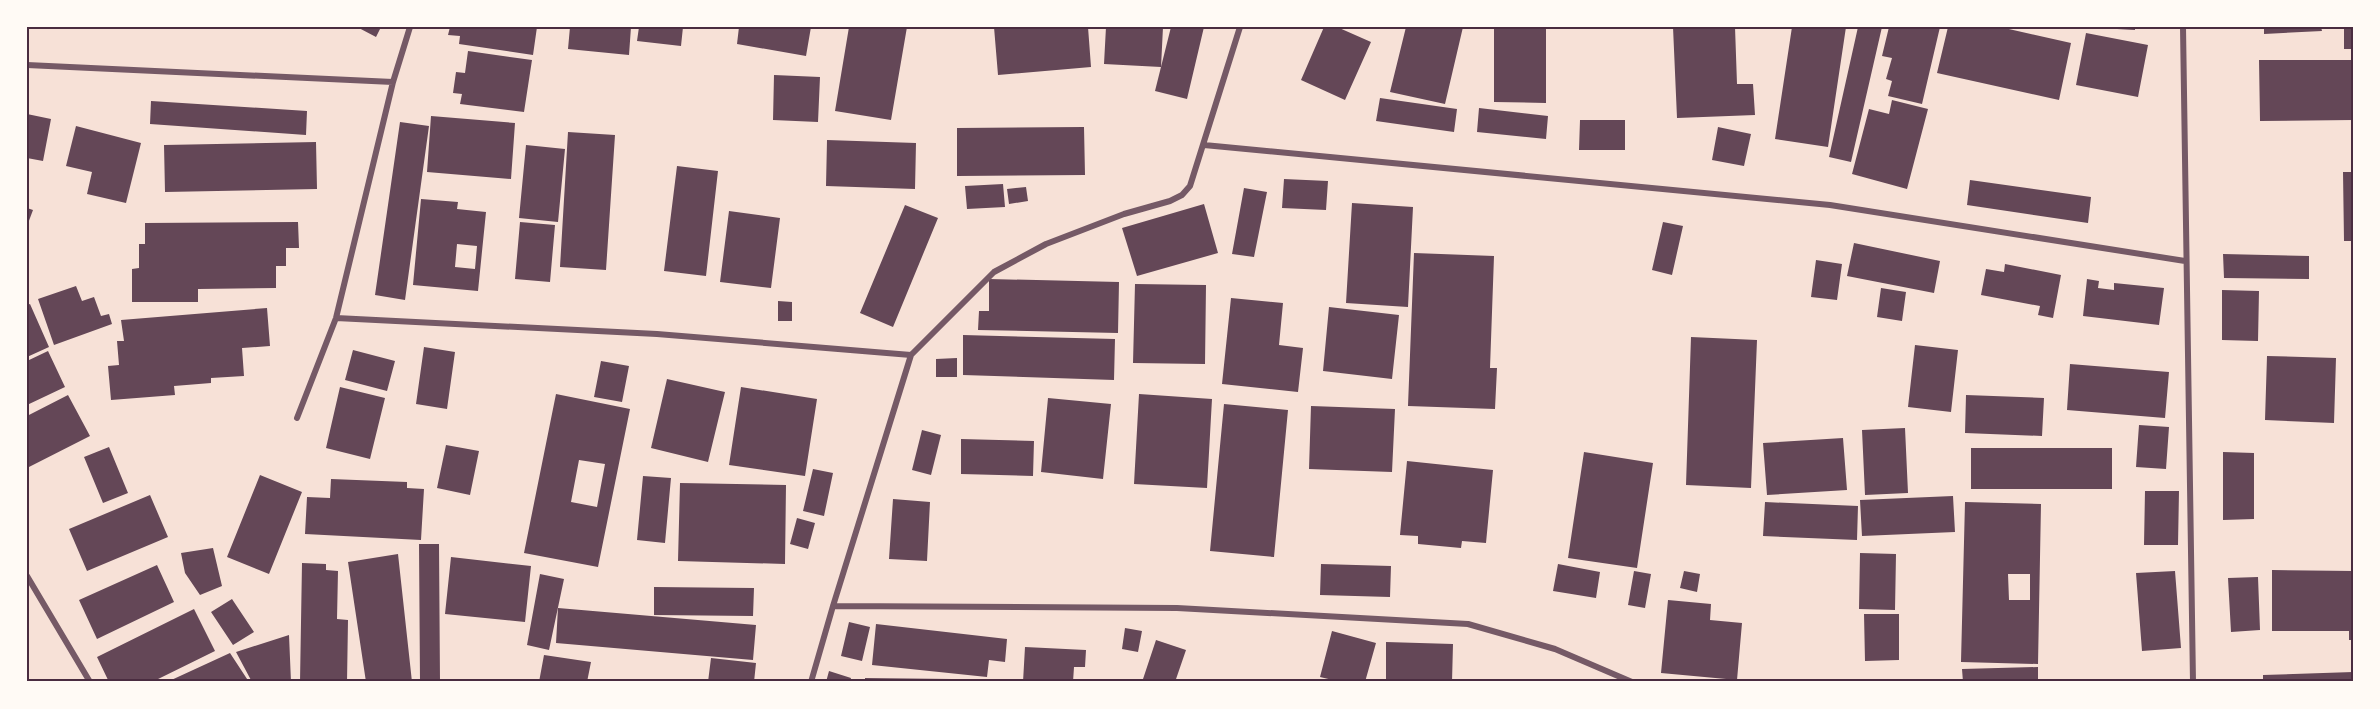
<svg xmlns="http://www.w3.org/2000/svg" width="2380" height="709" viewBox="0 0 2380 709" font-family="'Nunito Sans',sans-serif">
<style>
.building{fill:#644757;fill-rule:evenodd}
.lines{fill:none;stroke-linecap:round;stroke-linejoin:round}
.minor{stroke:#755966;stroke-width:6}
.neatline{fill:none;stroke:#4a2c40;stroke-width:2}
</style>
<rect width="100%" height="100%" fill="#f7e1d7"/>
<!-- building -->
<path class="building" d="M357 27H381L376 37Z
M450 27H537L533 55 459 44 460 36 448 35Z
M570 27H631L629 55 568 49Z
M639 27H683L681 46 637 41Z
M739 27H811L806 56 737 44Z
M849 27H907L891 120 835 111Z
M994 27H1088L1091 67 998 75Z
M1106 27H1163L1161 67 1104 64Z
M1171 27H1204L1187 99 1155 91Z
M1324 27H1337L1371 42 1345 100 1301 80Z
M1406 27H1463L1445 104 1390 92Z
M1494 27H1546V103L1494 102Z
M1673 27H1735L1737 84H1753L1755 115 1677 118Z
M1792 27H1846L1828 147 1775 139Z
M1858 27H1882L1851 162 1829 157Z
M1889 27H1940L1922 104 1888 96 1892 81 1886 79 1892 58 1882 56Z
M1948 27H2000L2071 43 2059 100 1937 73Z
M2117 27H2135V30L2117 29Z
M2264 27H2321L2322 31 2264 34Z
M2344 27H2353V49H2344Z
M2086 33 2148 45 2138 97 2076 85Z
M468 51 532 60 524 112 460 104 462 94 453 93 456 72 465 73Z
M2259 60H2353V120L2260 121Z
M774 75 820 77 818 122 773 120Z
M1380 98 1457 109 1454 132 1376 121Z
M1892 100 1928 109 1907 189 1852 174 1869 109 1889 114Z
M151 101 307 111 306 135 150 124Z
M1479 108 1548 116 1546 139 1477 132Z
M27 114 51 119 43 161 27 158Z
M431 116 515 123 511 179 427 172Z
M1580 120H1625V150H1579Z
M400 122 429 126 405 300 375 295Z
M76 126 141 143 126 203 87 194 92 172 66 166Z
M1084 127 1085 175 957 176V128Z
M1718 127 1751 134 1744 166 1712 160Z
M568 132 615 135 606 270 560 267Z
M827 140 916 143 915 189 826 186Z
M316 142 317 189 165 192 164 145Z
M526 145 565 149 558 222 519 218Z
M677 166 718 171 706 276 664 271Z
M2343 172H2353V241H2344Z
M1284 179 1328 181 1326 210 1282 208Z
M1970 180 2091 197 2088 223 1967 205Z
M1003 184 1005 207 967 209 965 186Z
M1026 187 1028 201 1009 204 1007 189Z
M1244 188 1267 192 1254 257 1232 254Z
M421 199 458 202 457 209 486 212 478 291 413 285ZM457 244 477 246 475 269 455 267Z
M1352 203 1413 207 1408 307 1346 303Z
M1204 204 1218 253 1137 276 1122 228Z
M905 205 938 218 893 327 860 313Z
M27 208 33 210 27 226Z
M729 211 780 218 771 288 720 282Z
M298 222 299 248H286V266H276V288L198 289V302H132V269L139 268V244H145V223Z
M520 222 555 225 550 282 515 279Z
M1663 222 1683 226 1672 275 1652 270Z
M1854 243 1940 261 1934 293 1847 276Z
M1414 253 1494 256 1490 368H1497L1495 409 1408 406Z
M2223 254 2309 256V279L2224 278Z
M1816 260 1842 264 1837 300 1811 297Z
M2005 264 2061 275 2053 318 2038 315 2040 306 1981 295 1986 269 2004 272Z
M989 279 1119 282 1118 333 978 330 979 311H989Z
M2087 279 2099 281 2098 288 2114 290V283L2164 288 2159 325 2083 316Z
M1135 284 1206 285 1205 364 1133 363Z
M76 286 82 301 94 297 101 316 109 314 112 324 54 345 38 299Z
M1881 288 1906 292 1902 321 1877 317Z
M2222 290 2259 291 2258 341 2222 340Z
M1231 298 1283 303 1279 345 1303 348 1298 392 1222 384Z
M778 301 792 302V321H778Z
M30 304 49 347 27 357V305Z
M1329 307 1399 315 1392 379 1323 371Z
M267 308 270 346 242 348 244 376 211 378V383L174 386 175 395 111 400 108 366 119 365 117 341H124L121 320Z
M963 335 1115 339 1114 380 963 375Z
M1691 337 1757 340 1751 488 1686 485Z
M1915 345 1958 350 1951 412 1908 407Z
M424 347 455 352 447 409 416 404Z
M353 350 395 361 387 391 345 380Z
M48 351 65 387 27 405V361Z
M2267 356 2336 358 2334 423 2265 420Z
M957 358V377H936V359Z
M601 361 629 366 622 402 594 397Z
M2070 364 2169 372 2165 418 2067 410Z
M667 379 725 392 708 462 651 448Z
M340 387 385 398 370 459 326 448Z
M741 387 817 399 805 476 729 465Z
M556 394 630 409 598 567 524 553ZM579 460 605 464 597 507 571 502Z
M1139 394 1212 399 1207 488 1134 484Z
M68 395 90 436 27 468V416Z
M1966 395 2044 398 2042 436 1965 433Z
M1048 398 1111 404 1103 479 1041 472Z
M1224 404 1288 410 1274 557 1210 551Z
M1311 406 1395 409 1392 472 1309 469Z
M2139 425 2169 427 2166 469 2136 467Z
M1905 428 1908 493 1865 495 1862 430Z
M922 430 941 435 931 475 912 470Z
M1843 438 1847 490 1767 495 1763 443Z
M961 439 1034 441 1033 476 961 474Z
M446 445 479 451 470 495 437 488Z
M109 447 128 493 103 503 84 457Z
M1971 448H2112V489H1971Z
M1584 452 1653 463 1637 568 1568 558Z
M2223 452 2254 453V519L2223 520Z
M1407 461 1493 470 1486 543 1462 541 1461 548 1418 544V536L1400 535Z
M813 469 833 473 824 516 803 511Z
M260 475 302 492 269 574 227 557Z
M643 476 671 478 665 543 637 540Z
M331 479 407 482V488L424 489 421 540 305 534 307 497 330 498Z
M680 483 786 485 785 564 678 561Z
M2145 491H2179L2178 545H2144Z
M150 495 168 537 87 571 69 529Z
M1953 496 1955 532 1862 536 1860 500Z
M893 499 930 502 927 561 889 559Z
M1765 502 1858 506 1857 540 1763 536Z
M1965 502 2041 504 2038 664 1961 662ZM2008 574H2030V600H2009Z
M797 518 815 523 808 549 790 544Z
M419 544H439L440 682H420Z
M213 548 222 586 200 595 185 573 181 553Z
M1860 553 1896 554 1895 610 1859 609Z
M398 554 412 682H366L348 562Z
M451 557 531 566 525 622 445 614Z
M302 563 326 564V570L338 571 337 619 348 620 347 682H300Z
M1321 564 1391 566 1390 597 1320 595Z
M1558 564 1600 572 1596 598 1553 591Z
M157 565 174 602 97 639 79 600Z
M2272 570 2353 571V640H2349V631H2272Z
M1634 571 1651 574 1645 608 1628 605Z
M1684 571 1700 574 1697 592 1680 588Z
M2175 571 2181 648 2142 651 2136 573Z
M540 574 564 579 549 650 527 645Z
M2258 577 2260 630 2231 632 2228 578Z
M654 587 754 588 753 616 654 615Z
M232 599 254 632 233 645 211 612Z
M1668 600 1711 604 1710 620 1742 623 1737 680 1661 673Z
M558 608 756 625 753 660 556 643Z
M194 609 215 651 152 682H109L97 657Z
M1864 614H1899V660L1865 661Z
M849 622 870 627 862 661 841 656Z
M876 624 1007 639 1005 662 989 660 987 677 872 665Z
M1125 628 1142 631 1138 652 1122 649Z
M1332 631 1376 643 1365 682H1341L1320 677Z
M289 635 291 682H252L236 652Z
M1156 640 1186 650 1175 682H1142Z
M1386 642 1453 644 1452 682 1386 680Z
M1025 647 1086 650 1085 667H1074L1073 682H1023Z
M230 653 249 682H167Z
M544 655 591 662 587 682H539Z
M711 658 756 663 754 682H708Z
M2038 667V682H1963L1962 669Z
M829 671 851 678 850 682H826Z
M2353 672V682H2263V675Z
M865 678 952 679V682H865Z"/>
<g class="lines">
<!-- minor -->
<path class="minor" d="M2183 27 2193 682
M27 65 393 82
M1204 145 1830 205 2185 261
M336 318 657 334 911 355
M297 418 336 318 393 82 410 27
M27 576 90 682
M833 606 1177 608 1468 624 1555 649 1632 682
M811 682 833 606 911 355 994 272 1046 244 1124 214 1170 201 1182 195 1190 186 1240 27"/>
</g>
<!-- border -->
<rect width="2380" height="709" fill="none" stroke="#fffaf5" stroke-width="57"/>
<rect x="28" y="28" width="2324" height="652" class="neatline"/>
</svg>
